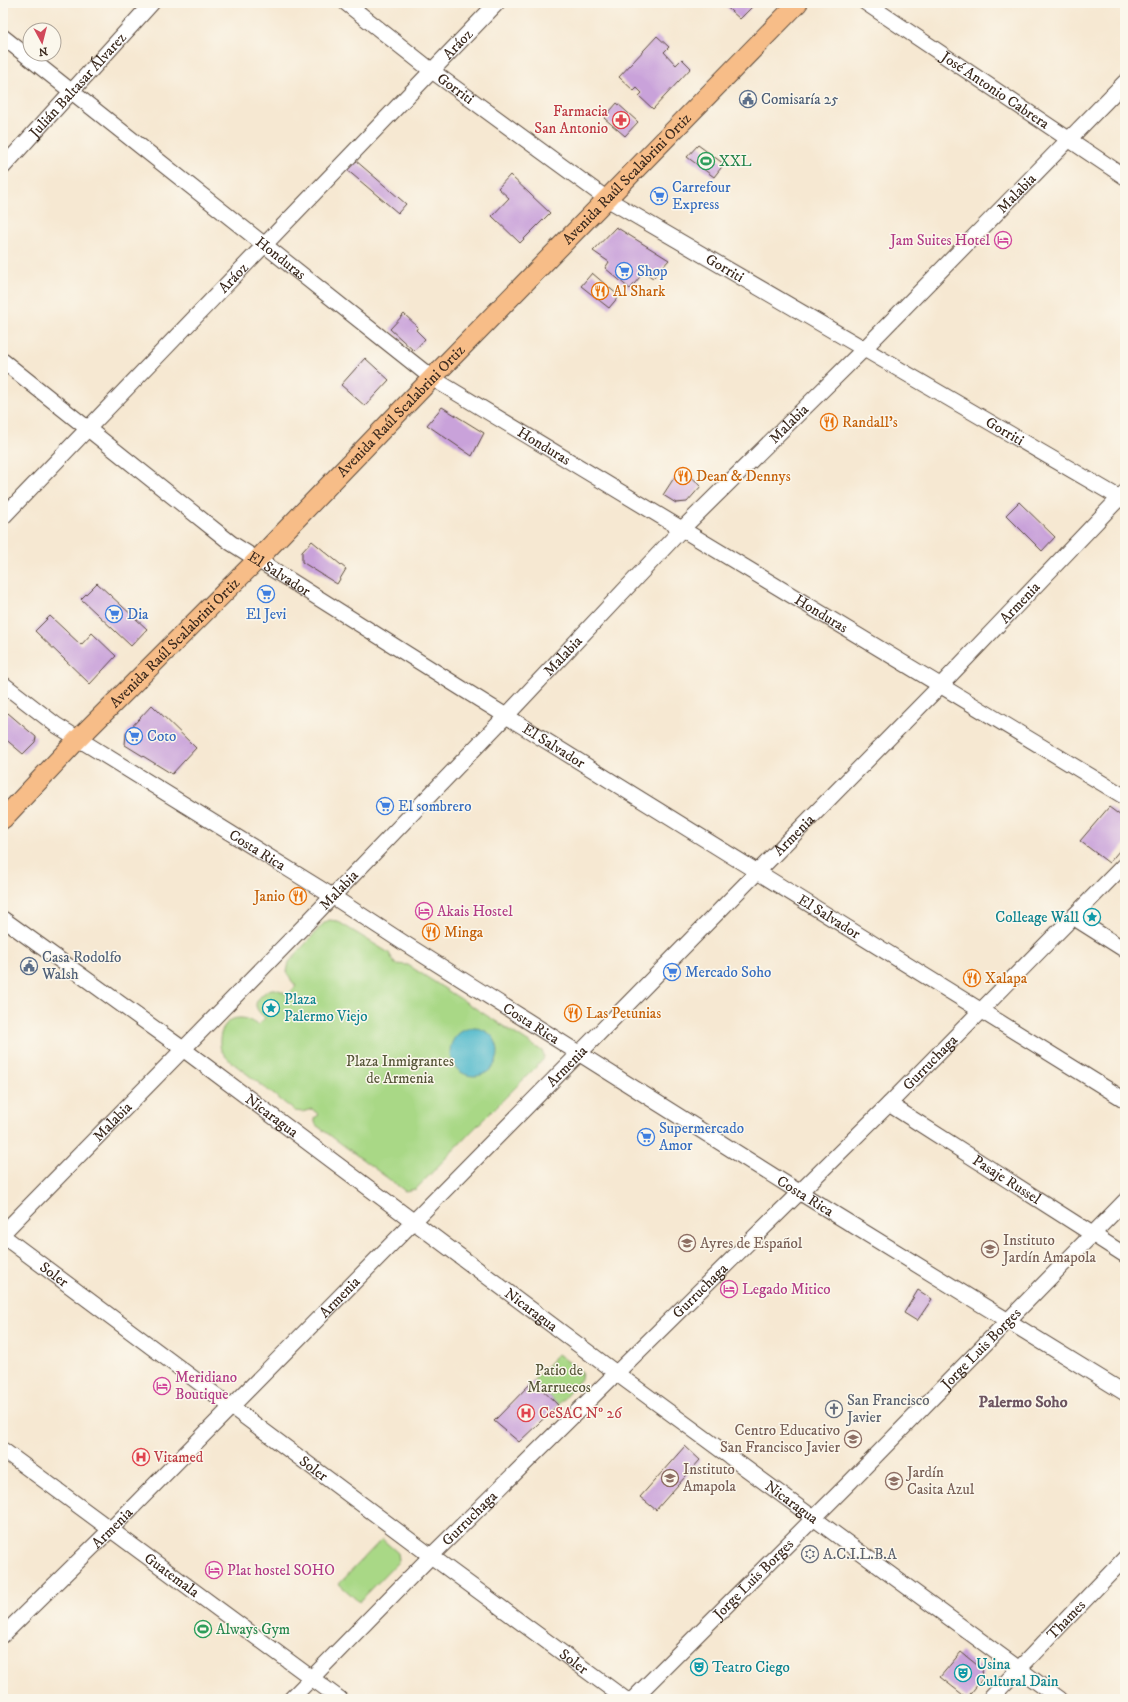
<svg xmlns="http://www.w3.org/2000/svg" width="1128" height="1702" viewBox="0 0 1128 1702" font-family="'IM FELL DW Pica',serif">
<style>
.green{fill:#a9d886;stroke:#728152}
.water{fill:#4eb8cb;stroke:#447174}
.building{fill:#c9a2da}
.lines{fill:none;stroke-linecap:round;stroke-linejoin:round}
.minor-casing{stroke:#574639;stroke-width:17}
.major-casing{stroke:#574639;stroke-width:21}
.minor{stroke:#fff;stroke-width:15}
.major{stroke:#f7bd88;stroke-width:19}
.labels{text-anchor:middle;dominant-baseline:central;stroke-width:3;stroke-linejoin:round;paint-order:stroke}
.street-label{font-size:15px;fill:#3b2a1e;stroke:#fbf7ec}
.service-label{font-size:15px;fill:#4e5e75;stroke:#fbf7ec;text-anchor:start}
.health-label{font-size:15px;fill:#be3a42;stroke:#fbf7ec;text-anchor:start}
.leisure-label{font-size:15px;fill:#27864d;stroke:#fbf7ec;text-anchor:start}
.shop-label{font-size:15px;fill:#366cbe;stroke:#fbf7ec;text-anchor:start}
.hotel-label{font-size:15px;fill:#b23c85;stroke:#fbf7ec;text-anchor:start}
.food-label{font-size:15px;fill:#c56008;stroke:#fbf7ec;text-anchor:start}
.culture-label{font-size:15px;fill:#0d838f;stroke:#fbf7ec;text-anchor:start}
.park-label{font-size:15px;fill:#565638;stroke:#fbf7ec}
.education-label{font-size:15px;fill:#785e54;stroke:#fbf7ec;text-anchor:start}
.worship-label{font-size:15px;fill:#5b616d;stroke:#fbf7ec;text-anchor:start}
.neighbourhood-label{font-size:16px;font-weight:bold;fill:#6d5460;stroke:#fbf7ec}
</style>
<rect width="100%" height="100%" fill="#fbf7ec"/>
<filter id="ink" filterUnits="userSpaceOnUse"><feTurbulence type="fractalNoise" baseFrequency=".025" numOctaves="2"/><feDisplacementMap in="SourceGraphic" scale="8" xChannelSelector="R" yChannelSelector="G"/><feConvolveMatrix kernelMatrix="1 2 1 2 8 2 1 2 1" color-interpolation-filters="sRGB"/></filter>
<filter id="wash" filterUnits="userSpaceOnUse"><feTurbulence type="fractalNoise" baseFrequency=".012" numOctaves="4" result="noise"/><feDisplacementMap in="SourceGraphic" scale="16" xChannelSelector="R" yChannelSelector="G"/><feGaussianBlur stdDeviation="0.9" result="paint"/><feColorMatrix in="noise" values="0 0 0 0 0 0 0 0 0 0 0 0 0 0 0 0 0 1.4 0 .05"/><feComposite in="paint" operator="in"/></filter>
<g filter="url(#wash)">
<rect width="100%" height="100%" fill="#f6e8d2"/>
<!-- green -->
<path class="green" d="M329 920 337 921 389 953 395 964 408 965 542 1051 544 1056 543 1060 470 1133 416 1189 405 1191 316 1125 314 1118 319 1115 312 1109 302 1112 295 1111 229 1060C226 1057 223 1053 221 1050 217 1036 224 1017 241 1018 247 1018 252 1022 258 1025L265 1018C262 1015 256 1010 256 1005 256 1002 258 999 260 997 271 986 275 987 288 995L296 986 291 980 287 972 289 962 323 924Z
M558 1354 582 1372 581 1379 558 1405 533 1381Z
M382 1539 398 1553 399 1561 359 1602 339 1584Z"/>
<!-- water -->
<path class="water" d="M450 1052a24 24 0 1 1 48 0a24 24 0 1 1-48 0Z"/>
<g id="blocks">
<!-- building -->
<path class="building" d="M722 3H747L752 7 740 19Z
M657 36 669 47 664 52 676 65 682 59 691 68 653 109 639 96 642 93 637 88 634 91 619 77Z
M617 103 638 122 625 136 604 118Z
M698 145 724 164 714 177 687 157Z
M355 160 406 204 398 213 346 169Z
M510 175 550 213 520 243 492 216 509 198 498 188Z
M616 227 669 260 653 278 644 272 630 289 605 268 609 262 593 251Z
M592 273 619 296 609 308 581 286Z
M404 314 418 327 416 330 425 339 414 351 390 329Z
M365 358 389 380 365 406 341 385Z
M442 407 484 433 472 456 427 425Z
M681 467 701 486 687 502 676 503 663 495Z
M1019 502 1055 537 1042 551 1006 515Z
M312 541 346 569 337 584 302 562V552Z
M97 583 147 629 131 646 81 599Z
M50 616 81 645 92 633 116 656 90 684 35 631Z
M152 705 196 748 172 774 125 745 126 733Z
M8 713 36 737 35 742 23 754 3 737V718Z
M1109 807 1125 819V844L1109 863 1080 841Z
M918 1290 932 1299 917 1321 904 1313Z
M533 1381 558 1405 519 1442 494 1421Z
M685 1446 700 1460 656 1510 640 1497Z
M961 1652 982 1669 983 1678 967 1698 940 1677Z"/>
</g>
</g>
<g filter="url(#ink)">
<use href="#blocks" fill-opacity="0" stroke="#574639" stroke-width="1"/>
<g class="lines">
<!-- minor casing -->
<g class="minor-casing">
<g id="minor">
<path id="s1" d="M346 3 432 71 607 199 1125 501"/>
<path id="s2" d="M866 3 1125 177"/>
<path id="s3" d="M3 37 432 378 1125 797"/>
<path id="s4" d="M3 167 152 3"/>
<path id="s5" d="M3 361 231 543 461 688 1125 1100"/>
<path id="s6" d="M3 517 497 3"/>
<path id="s7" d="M3 684 56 725 332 896 404 943 799 1192 1125 1393"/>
<path d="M1073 917 1125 950"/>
<path id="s8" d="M3 919 183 1049 616 1373 1060 1699"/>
<path id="s9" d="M889 1104 1125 1255"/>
<path id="s10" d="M3 1233 303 927 506 716 682 529 862 351 1125 82"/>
<path id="s11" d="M3 1236 431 1556 625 1699"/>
<path id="s12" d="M3 1450 340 1699"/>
<path id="s13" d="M3 1635 110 1530 616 1016 940 686 1125 492"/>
<path id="s14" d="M291 1699 431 1556 889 1104 1125 864"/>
<path id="s15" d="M633 1699 851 1481 1125 1201"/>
<path id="s16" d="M990 1699 1125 1558"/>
</g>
</g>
<!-- major casing -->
<g class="major-casing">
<g id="major">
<path id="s17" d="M3 819 78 739 257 560 432 378 798 3"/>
</g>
</g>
<!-- minor -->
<use href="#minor" class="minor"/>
<!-- major -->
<use href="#major" class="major"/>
</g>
</g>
<!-- icons -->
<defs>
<g id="civic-ring" transform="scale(0.9)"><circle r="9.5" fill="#fbf7ec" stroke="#5c6f8a" stroke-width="1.5"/><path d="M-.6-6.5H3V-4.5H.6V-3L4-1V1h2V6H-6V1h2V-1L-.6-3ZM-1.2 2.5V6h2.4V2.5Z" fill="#5c6f8a"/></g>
<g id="pharmacy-ring" transform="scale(0.9)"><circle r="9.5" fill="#fbf7ec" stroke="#e0444e" stroke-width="1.5"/><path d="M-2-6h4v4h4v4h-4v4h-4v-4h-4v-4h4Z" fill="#e0444e"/></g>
<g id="stadium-ring" transform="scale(0.9)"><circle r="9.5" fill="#fbf7ec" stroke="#2e9e5b" stroke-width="1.5"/><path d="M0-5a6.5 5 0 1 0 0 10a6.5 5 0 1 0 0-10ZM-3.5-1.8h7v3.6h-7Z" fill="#2e9e5b"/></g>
<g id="supermarket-ring" transform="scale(0.9)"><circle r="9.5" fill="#fbf7ec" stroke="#3f7fe0" stroke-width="1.5"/><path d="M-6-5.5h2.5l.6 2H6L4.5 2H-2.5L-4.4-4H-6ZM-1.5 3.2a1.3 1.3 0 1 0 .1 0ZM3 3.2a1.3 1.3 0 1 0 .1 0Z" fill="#3f7fe0"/></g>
<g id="hotel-ring" transform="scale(0.9)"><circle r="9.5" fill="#fbf7ec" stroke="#d1479c" stroke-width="1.5"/><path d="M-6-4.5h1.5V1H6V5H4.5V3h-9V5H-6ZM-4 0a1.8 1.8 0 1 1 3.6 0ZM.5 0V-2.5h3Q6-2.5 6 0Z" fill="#d1479c"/></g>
<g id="restaurant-ring" transform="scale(0.9)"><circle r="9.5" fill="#fbf7ec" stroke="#e8710a" stroke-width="1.5"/><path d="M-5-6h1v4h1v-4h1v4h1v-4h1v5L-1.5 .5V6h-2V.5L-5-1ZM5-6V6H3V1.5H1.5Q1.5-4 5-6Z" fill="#e8710a"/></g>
<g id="sight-ring" transform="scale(0.9)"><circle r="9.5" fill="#fbf7ec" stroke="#0f9aa8" stroke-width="1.5"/><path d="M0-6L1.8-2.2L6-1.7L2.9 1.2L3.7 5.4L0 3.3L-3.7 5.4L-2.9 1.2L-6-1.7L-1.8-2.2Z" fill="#0f9aa8"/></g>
<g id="university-ring" transform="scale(0.9)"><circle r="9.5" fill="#fbf7ec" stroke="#8d6e63" stroke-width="1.5"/><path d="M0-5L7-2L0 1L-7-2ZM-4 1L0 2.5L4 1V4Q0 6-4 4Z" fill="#8d6e63"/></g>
<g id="school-ring" transform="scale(0.9)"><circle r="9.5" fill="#fbf7ec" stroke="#8d6e63" stroke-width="1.5"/><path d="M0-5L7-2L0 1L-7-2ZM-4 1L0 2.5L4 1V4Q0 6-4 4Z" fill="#8d6e63"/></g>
<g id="church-ring" transform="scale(0.9)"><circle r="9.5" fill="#fbf7ec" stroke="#6b7280" stroke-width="1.5"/><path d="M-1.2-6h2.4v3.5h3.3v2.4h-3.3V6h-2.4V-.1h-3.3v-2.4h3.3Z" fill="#6b7280"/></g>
<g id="hospital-ring" transform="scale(0.9)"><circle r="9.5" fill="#fbf7ec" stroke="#e0444e" stroke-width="1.5"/><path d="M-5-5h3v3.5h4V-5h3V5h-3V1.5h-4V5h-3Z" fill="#e0444e"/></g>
<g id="synagogue-ring" transform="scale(0.9)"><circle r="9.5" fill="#fbf7ec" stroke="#6b7280" stroke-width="1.5"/><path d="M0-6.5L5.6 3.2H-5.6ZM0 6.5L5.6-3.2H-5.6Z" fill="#6b7280"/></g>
<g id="theatre-ring" transform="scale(0.9)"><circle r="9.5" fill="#fbf7ec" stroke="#0f9aa8" stroke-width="1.5"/><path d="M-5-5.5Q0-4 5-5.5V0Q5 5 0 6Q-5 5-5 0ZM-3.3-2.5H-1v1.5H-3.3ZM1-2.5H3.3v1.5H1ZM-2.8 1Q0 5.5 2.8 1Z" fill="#0f9aa8"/></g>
</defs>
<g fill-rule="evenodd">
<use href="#civic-ring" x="748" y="99"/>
<use href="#pharmacy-ring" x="621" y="120"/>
<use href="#stadium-ring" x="706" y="161"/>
<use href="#supermarket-ring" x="659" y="196"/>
<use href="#hotel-ring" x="1003" y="240"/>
<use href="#supermarket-ring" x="624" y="271"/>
<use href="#restaurant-ring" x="600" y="291"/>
<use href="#restaurant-ring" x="829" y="422"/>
<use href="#restaurant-ring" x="683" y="476"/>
<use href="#supermarket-ring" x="266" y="594"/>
<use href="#supermarket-ring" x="114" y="614"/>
<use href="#supermarket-ring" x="134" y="736"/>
<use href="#supermarket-ring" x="385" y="806"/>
<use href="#restaurant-ring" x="298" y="896"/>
<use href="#hotel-ring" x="424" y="911"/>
<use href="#sight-ring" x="1092" y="917"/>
<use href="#restaurant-ring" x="431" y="932"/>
<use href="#civic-ring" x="29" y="966"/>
<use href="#supermarket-ring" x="672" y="972"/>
<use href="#restaurant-ring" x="972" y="978"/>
<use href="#sight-ring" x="271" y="1008"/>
<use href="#restaurant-ring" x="573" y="1013"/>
<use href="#supermarket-ring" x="646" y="1137"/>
<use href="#university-ring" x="687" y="1243"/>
<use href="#school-ring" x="990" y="1249"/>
<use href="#hotel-ring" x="729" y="1289"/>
<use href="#hotel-ring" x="162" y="1386"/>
<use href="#church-ring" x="834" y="1409"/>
<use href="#hospital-ring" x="526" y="1413"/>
<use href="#school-ring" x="853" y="1439"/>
<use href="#hospital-ring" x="141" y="1457"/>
<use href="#school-ring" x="670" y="1478"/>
<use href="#school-ring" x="894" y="1481"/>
<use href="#synagogue-ring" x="810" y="1554"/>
<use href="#hotel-ring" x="214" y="1570"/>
<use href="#stadium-ring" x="203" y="1629"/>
<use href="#theatre-ring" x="699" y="1667"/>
<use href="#theatre-ring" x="963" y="1673"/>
</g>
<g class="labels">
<!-- street labels -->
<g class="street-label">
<text stroke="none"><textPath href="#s6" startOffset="656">Aráoz</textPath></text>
<text stroke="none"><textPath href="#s4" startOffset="111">Julián Baltasar Álvarez</textPath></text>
<text stroke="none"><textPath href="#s1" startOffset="139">Gorriti</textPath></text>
<text stroke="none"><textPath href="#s2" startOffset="156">José Antonio Cabrera</textPath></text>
<text stroke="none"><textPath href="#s17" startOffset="894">Avenida Raúl Scalabrini Ortiz</textPath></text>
<text stroke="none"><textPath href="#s10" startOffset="1452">Malabia</textPath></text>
<text stroke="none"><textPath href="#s3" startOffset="355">Honduras</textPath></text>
<text stroke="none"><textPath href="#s1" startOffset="463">Gorriti</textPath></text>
<text stroke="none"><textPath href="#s6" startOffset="332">Aráoz</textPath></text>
<text stroke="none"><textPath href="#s17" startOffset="570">Avenida Raúl Scalabrini Ortiz</textPath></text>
<text stroke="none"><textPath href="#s10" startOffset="1128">Malabia</textPath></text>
<text stroke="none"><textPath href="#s1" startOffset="787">Gorriti</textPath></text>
<text stroke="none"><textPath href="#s3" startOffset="679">Honduras</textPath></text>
<text stroke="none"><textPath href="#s5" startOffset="349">El Salvador</textPath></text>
<text stroke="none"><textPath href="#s13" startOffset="1449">Armenia</textPath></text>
<text stroke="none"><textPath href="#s3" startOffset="1003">Honduras</textPath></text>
<text stroke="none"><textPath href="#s17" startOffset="246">Avenida Raúl Scalabrini Ortiz</textPath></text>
<text stroke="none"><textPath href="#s10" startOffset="804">Malabia</textPath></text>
<text stroke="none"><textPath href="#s5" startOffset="673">El Salvador</textPath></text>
<text stroke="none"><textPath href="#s13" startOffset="1125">Armenia</textPath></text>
<text stroke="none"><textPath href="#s7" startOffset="304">Costa Rica</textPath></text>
<text stroke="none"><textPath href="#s10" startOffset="480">Malabia</textPath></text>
<text stroke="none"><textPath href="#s5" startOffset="997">El Salvador</textPath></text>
<text stroke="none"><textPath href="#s7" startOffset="628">Costa Rica</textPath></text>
<text stroke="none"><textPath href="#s14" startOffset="902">Gurruchaga</textPath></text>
<text stroke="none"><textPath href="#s13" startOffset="801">Armenia</textPath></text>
<text stroke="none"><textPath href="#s8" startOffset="333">Nicaragua</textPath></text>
<text stroke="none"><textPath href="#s10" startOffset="156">Malabia</textPath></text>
<text stroke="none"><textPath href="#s9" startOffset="140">Pasaje Russel</textPath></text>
<text stroke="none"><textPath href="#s7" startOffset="952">Costa Rica</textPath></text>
<text stroke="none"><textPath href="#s11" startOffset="64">Soler</textPath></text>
<text stroke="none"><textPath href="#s14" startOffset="578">Gurruchaga</textPath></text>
<text stroke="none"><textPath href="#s13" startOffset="477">Armenia</textPath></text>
<text stroke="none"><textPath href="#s8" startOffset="657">Nicaragua</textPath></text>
<text stroke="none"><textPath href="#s15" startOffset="494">Jorge Luis Borges</textPath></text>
<text stroke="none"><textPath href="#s11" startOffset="388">Soler</textPath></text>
<text stroke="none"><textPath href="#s8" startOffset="981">Nicaragua</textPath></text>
<text stroke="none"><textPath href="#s14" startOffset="254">Gurruchaga</textPath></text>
<text stroke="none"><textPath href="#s13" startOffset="153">Armenia</textPath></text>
<text stroke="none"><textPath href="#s12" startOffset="210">Guatemala</textPath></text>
<text stroke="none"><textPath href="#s15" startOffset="170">Jorge Luis Borges</textPath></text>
<text stroke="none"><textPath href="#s16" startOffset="110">Thames</textPath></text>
<text stroke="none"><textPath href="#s11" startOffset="712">Soler</textPath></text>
</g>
<!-- service labels -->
<g class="service-label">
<text x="761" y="99">Comisaría 25</text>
<text x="42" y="957">Casa Rodolfo<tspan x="42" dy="17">Walsh</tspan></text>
</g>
<!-- health labels -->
<g class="health-label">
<text x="608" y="111" text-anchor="end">Farmacia<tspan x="608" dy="17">San Antonio</tspan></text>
<text x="539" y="1413">CeSAC Nº 26</text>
<text x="154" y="1457">Vitamed</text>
</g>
<!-- leisure labels -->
<g class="leisure-label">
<text x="719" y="161">XXL</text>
<text x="216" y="1629">Always Gym</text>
</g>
<!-- shop labels -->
<g class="shop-label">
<text x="672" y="187">Carrefour<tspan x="672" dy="17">Express</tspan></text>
<text x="637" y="271">Shop</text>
<text x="127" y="614">Dia</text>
<text x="266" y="614" text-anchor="middle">El Jevi</text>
<text x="147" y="736">Coto</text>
<text x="398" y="806">El sombrero</text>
<text x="685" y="972">Mercado Soho</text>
<text x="659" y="1128">Supermercado<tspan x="659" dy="17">Amor</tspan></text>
</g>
<!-- hotel labels -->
<g class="hotel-label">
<text x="990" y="240" text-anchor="end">Jam Suites Hotel</text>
<text x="437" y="911">Akais Hostel</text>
<text x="742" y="1289">Legado Mitico</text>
<text x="175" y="1377">Meridiano<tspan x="175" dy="17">Boutique</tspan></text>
<text x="227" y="1570">Plat hostel SOHO</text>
</g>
<!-- food labels -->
<g class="food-label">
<text x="613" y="291">Al Shark</text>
<text x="842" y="422">Randall's</text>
<text x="696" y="476">Dean &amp; Dennys</text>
<text x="285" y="896" text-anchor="end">Janio</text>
<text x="444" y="932">Minga</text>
<text x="985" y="978">Xalapa</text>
<text x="586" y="1013">Las Petunias</text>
</g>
<!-- culture labels -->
<g class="culture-label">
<text x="1079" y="917" text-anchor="end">Colleage Wall</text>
<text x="284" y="999">Plaza<tspan x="284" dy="17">Palermo Viejo</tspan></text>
<text x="976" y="1664">Usina<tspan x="976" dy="17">Cultural Dain</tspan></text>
<text x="712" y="1667">Teatro Ciego</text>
</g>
<!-- park labels -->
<g class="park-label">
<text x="400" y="1061">Plaza Inmigrantes<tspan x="400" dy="17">de Armenia</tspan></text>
<text x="559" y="1370">Patio de<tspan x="559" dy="17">Marruecos</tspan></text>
</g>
<!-- education labels -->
<g class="education-label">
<text x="1003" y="1240">Instituto<tspan x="1003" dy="17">Jardín Amapola</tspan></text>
<text x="700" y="1243">Ayres de Español</text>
<text x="840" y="1430" text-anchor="end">Centro Educativo<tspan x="840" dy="17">San Francisco Javier</tspan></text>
<text x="683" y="1469">Instituto<tspan x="683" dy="17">Amapola</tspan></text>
<text x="907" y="1472">Jardín<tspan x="907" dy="17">Casita Azul</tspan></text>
</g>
<!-- worship labels -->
<g class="worship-label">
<text x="847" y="1400">San Francisco<tspan x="847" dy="17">Javier</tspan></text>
<text x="823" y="1554">A.C.I.L.B.A</text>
</g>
<!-- neighbourhood labels -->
<g class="neighbourhood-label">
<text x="1023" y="1402">Palermo Soho</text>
</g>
</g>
<!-- margin -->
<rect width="1128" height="1702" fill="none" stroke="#fbf7ec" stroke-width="16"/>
<!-- north arrow -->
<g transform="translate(42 42) rotate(173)"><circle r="19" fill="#fbf7ec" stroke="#aea59a"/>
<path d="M0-3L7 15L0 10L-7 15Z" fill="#d1495b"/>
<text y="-6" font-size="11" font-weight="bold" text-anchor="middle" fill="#3b2a1e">N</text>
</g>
</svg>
